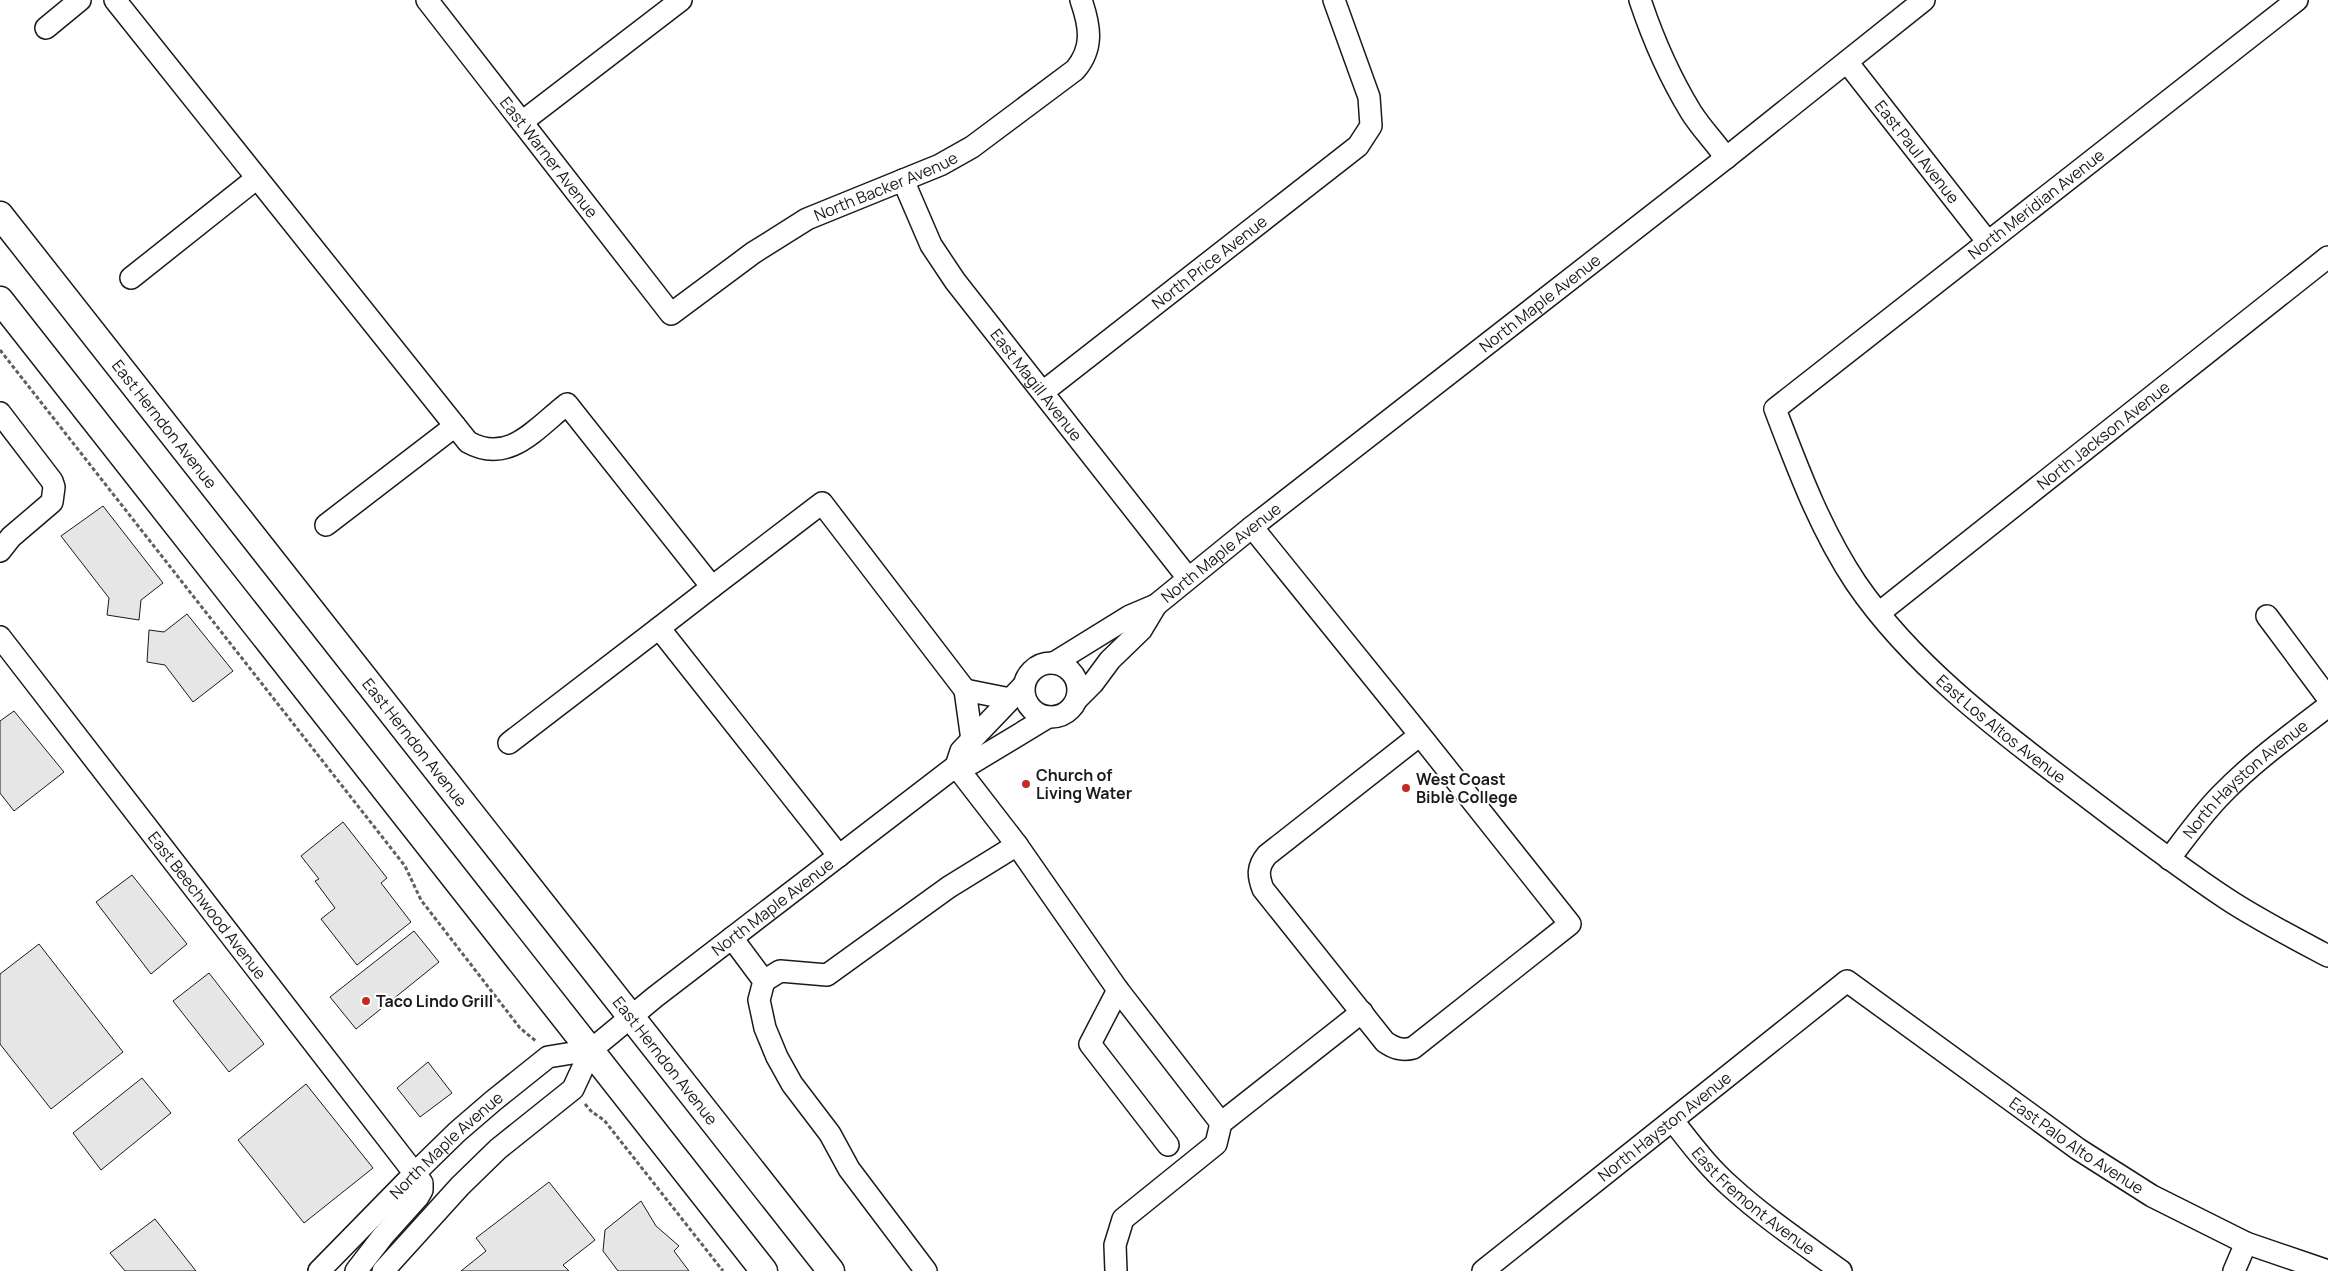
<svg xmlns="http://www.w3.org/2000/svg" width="2328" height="1271" viewBox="0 0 2328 1271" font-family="Manrope,sans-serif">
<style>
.building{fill:#e6e6e6;stroke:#1a1a1a}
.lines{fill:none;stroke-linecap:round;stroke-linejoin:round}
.minor-casing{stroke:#1a1a1a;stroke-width:24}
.major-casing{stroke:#1a1a1a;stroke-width:29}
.path{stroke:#5f5f5f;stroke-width:3;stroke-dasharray:4 2.5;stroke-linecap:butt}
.minor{stroke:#fff;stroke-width:21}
.major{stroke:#fff;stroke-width:26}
.poi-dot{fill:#c62828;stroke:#fff;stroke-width:2}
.labels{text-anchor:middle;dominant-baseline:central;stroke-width:4;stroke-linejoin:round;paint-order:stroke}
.street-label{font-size:16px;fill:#1a1a1a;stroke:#fff}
.poi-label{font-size:16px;font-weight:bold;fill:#1a1a1a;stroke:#fff;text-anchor:start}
</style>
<rect width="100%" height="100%" fill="#fff"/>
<!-- building -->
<path class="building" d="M103 506 163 583 141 600 139 620 107 615 109 598 61 536Z
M187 614 233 671 193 702 165 665 147 662 149 630 164 632Z
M14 711 64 772 14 811 0 793V721Z
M343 822 387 878 381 883 411 922 357 965 321 919 335 908 315 881 319 879 301 856Z
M132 875 187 944 151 974 96 902Z
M414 931 439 962 356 1029 330 997Z
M39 944 123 1052 51 1109 0 1044V974Z
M209 973 264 1044 229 1072 173 1001Z
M428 1062 452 1093 420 1117 397 1088Z
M142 1078 171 1113 101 1170 73 1133Z
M306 1084 373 1168 304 1223 238 1140Z
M549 1182 595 1240 563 1265 569 1271H461L486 1251 476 1238Z
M641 1201 656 1226 679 1246 674 1251 689 1271H618L603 1251 605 1230Z
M155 1219 196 1271H125L110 1253Z"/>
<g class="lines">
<!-- minor casing -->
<g class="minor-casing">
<g id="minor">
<path d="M115 0 468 442C509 465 536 428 567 404L712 587 822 503 965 690"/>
<path id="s1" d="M427 0 671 314 753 253 807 219 940 165 972 147 1075 70C1094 48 1090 26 1081 0"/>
<path d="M1640 0C1653 39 1669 76 1691 112 1701 128 1715 142 1726 158"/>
<path id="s2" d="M2297 0 1775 409C1798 469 1820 529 1856 583 1912 665 1996 728 2075 788 2125 826 2174 864 2227 899 2259 920 2294 938 2328 956"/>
<path d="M46 28 80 0"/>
<path id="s3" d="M1847 62 1987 241"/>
<path d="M522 122 681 0"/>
<path id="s4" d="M903 180 931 245 955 281 1188 578"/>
<path d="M131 278 257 178"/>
<path id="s5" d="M1043 392 1358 146 1371 126 1369 97 1334 0"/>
<path d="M0 413 52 481 54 487 52 502 11 537 0 551"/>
<path d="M326 525 455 426"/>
<path d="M1252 527 1420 735 1570 924 1413 1048C1401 1051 1394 1048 1385 1042L1263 889C1258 876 1257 867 1267 855L1420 735"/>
<path id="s6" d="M1879 613 2328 257"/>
<path d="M2267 616 2328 698"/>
<path d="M659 628 712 587"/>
<path id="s7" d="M0 637 422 1183V1190L418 1197 383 1236 356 1271"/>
<circle cx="1051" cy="690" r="27"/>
<path id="s8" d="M1054 663 1130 616 1156 605 1252 527 1726 158 1924 0"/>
<path d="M1077 699 1093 683 1110 660 1141 630 1156 605"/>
<path d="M972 740 965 690 1010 699"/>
<path d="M509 743 659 628 839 856"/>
<path d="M956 766 1017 845 1118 990 1221 1123"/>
<path d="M956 766 961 751 1024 685"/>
<path id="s9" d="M2169 859C2186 837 2202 814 2222 794 2254 761 2292 734 2328 706"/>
<path d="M732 938 764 981 759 1000 765 1028 777 1057 792 1084 830 1134 849 1169 926 1271"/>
<path d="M764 981 780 971 827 975 949 887 1017 845"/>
<path d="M1118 990 1090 1044 1168 1145"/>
<path id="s10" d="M1673 1121C1691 1144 1709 1168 1731 1187 1765 1218 1804 1244 1841 1271"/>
<path id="s11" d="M319 1271 415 1173 457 1132 493 1101 548 1057 591 1050"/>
<path id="s12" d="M383 1271 460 1186 498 1149 573 1089 591 1050 655 997 956 766 972 763 1048 717"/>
<path d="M1116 1271 1115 1245 1123 1219 1216 1144 1221 1123 1362 1012"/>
<path id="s13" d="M1483 1271 1847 981 2078 1149 2152 1196 2246 1243 2328 1271"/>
<path d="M2234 1271 2246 1243"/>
</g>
</g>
<!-- major casing -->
<g class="major-casing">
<g id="major">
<path id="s14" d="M0 215 831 1271"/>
<path d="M0 300 764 1271"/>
</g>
</g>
<!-- path -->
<path class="path" d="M0 350 405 866 421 900 520 1028 537 1042
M585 1104 592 1112 604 1120 723 1271"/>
<!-- minor -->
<use href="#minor" class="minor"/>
<!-- major -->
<use href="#major" class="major"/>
</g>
<!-- markers -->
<g class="poi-dot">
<circle cx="1026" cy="784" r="5"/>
<circle cx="1406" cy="788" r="5"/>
<circle cx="366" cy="1001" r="5"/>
</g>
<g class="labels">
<!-- street labels -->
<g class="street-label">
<text stroke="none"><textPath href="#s3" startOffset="114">East Paul Avenue</textPath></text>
<text stroke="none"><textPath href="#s1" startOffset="199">East Warner Avenue</textPath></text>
<text stroke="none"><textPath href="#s1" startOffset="649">North Backer Avenue</textPath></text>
<text transform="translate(2036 204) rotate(-38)">North Meridian Avenue</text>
<text stroke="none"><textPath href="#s5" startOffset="211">North Price Avenue</textPath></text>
<text stroke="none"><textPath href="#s8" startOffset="606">North Maple Avenue</textPath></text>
<text stroke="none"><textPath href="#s4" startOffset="246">East Magill Avenue</textPath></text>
<text stroke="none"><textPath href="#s14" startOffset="266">East Herndon Avenue</textPath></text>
<text stroke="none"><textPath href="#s6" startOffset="286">North Jackson Avenue</textPath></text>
<text stroke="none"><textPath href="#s8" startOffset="201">North Maple Avenue</textPath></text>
<text stroke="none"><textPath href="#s2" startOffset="1062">East Los Altos Avenue</textPath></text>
<text stroke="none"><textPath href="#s14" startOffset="671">East Herndon Avenue</textPath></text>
<text stroke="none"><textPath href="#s9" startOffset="111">North Hayston Avenue</textPath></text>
<text stroke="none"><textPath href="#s7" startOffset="339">East Beechwood Avenue</textPath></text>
<text stroke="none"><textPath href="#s12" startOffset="538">North Maple Avenue</textPath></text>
<text stroke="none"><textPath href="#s14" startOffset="1076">East Herndon Avenue</textPath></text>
<text stroke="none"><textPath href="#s13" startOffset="232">North Hayston Avenue</textPath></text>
<text stroke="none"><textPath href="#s13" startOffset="748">East Palo Alto Avenue</textPath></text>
<text stroke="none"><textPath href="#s11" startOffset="179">North Maple Avenue</textPath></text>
<text stroke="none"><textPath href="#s10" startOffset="114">East Fremont Avenue</textPath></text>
</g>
<!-- poi labels -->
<g class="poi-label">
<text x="1036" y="775">Church of<tspan x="1036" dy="18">Living Water</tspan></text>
<text x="1416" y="779">West Coast<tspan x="1416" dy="18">Bible College</tspan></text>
<text x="376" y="1001">Taco Lindo Grill</text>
</g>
</g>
</svg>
